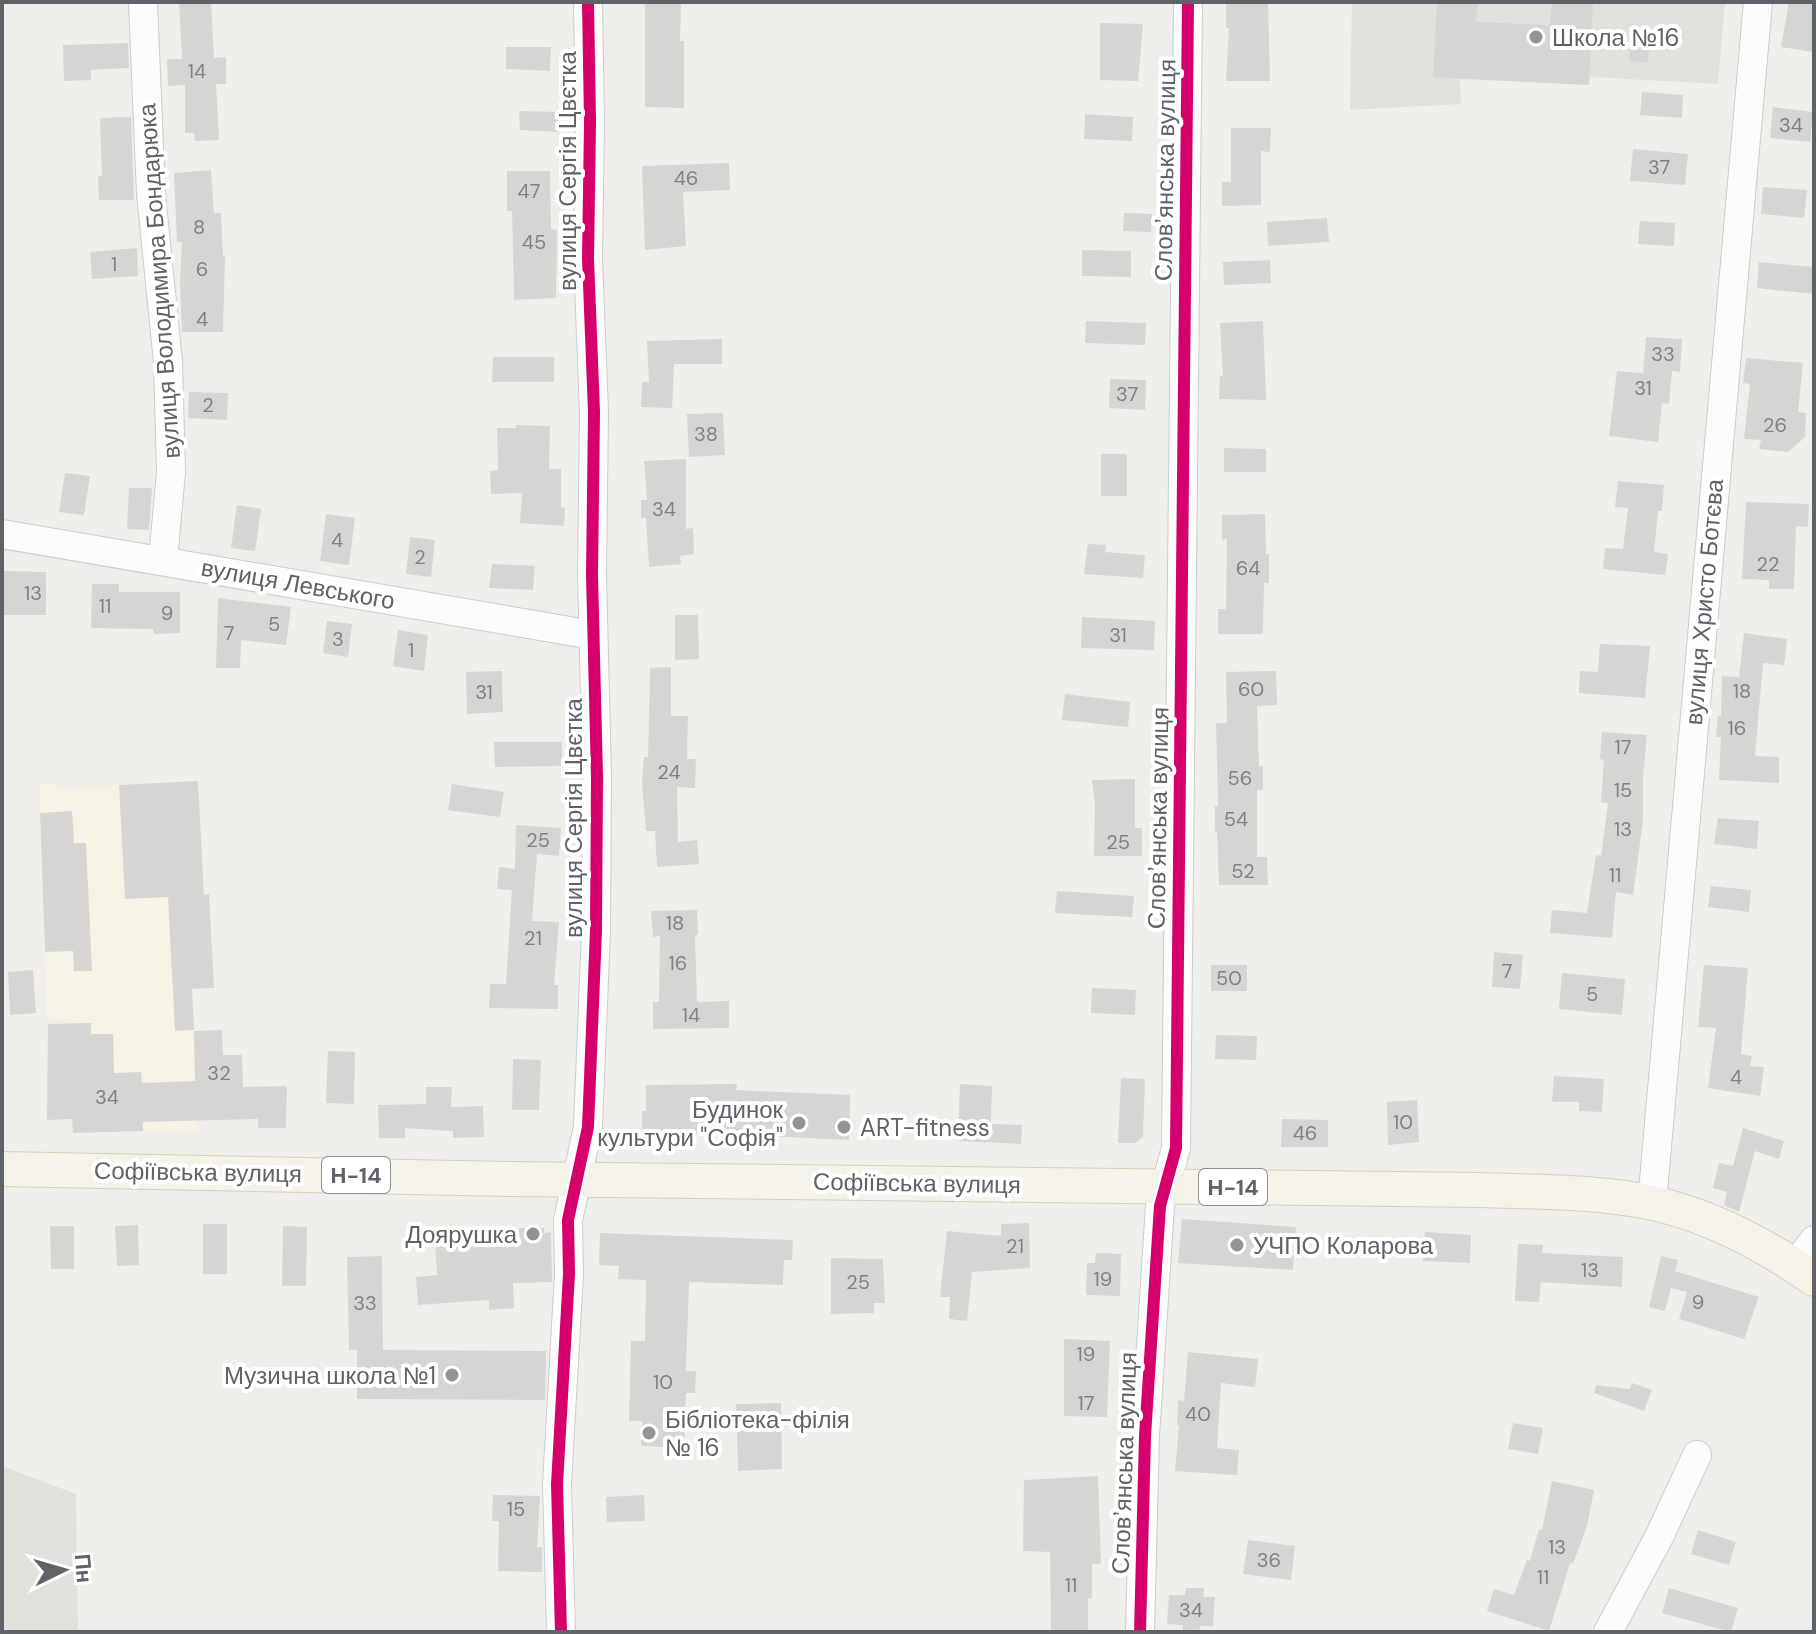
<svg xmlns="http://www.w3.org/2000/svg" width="1816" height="1634" viewBox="0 0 1816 1634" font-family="'DM Sans',sans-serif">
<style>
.commercial{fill:#f7f3e4}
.education{fill:#e2e0da}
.building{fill:#d6d5d3}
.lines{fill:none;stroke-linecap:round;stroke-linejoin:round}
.minor-casing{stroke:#cbcccc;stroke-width:30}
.major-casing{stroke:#d7ceb8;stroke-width:36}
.minor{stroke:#fdfcfc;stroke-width:28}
.major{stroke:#f4f2e9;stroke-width:34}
.cycleway-casing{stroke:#fff;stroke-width:17}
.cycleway{stroke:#d6006c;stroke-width:12}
.poi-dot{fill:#919496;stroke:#fff;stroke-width:3}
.labels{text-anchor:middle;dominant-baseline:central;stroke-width:8;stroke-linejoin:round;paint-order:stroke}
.number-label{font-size:20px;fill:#7e8184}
.shield{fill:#fff;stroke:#8f9295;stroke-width:2}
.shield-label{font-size:22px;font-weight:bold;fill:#5f6368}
.poi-label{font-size:24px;fill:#5f6368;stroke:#fff;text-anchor:start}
.street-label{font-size:24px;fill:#5f6368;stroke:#fff}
</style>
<rect width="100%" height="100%" fill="#efeeea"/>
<!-- commercial -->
<path class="commercial" d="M198 781 204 894H209L214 988 192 990 197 1130 143 1131 141 1073 71 1074 70 1019 47 1020 39 784 54 783 55 788Z"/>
<!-- education -->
<path class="education" d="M1352 2H1725L1718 84 1590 77 1588 85 1460 79 1461 104 1350 110Z
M2 1466 76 1494 78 1632H2Z"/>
<!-- building -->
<path class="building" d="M179 2H211L214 58 226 57V84H216L219 140 195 141 194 133H185V85L168 86 167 59H182Z
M645 2H681L680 41H684V108L645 107Z
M1226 2H1268L1270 81H1226L1229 28H1226Z
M1437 2H1478L1476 22 1550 25 1552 2H1593L1589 85 1433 77Z
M1789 2H1814V52L1781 47Z
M1100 23 1143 24 1138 81 1100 80Z
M1631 37 1650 40 1648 63 1629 61Z
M128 43 129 68 91 70V80L64 81 63 45Z
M506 47H551L550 71 506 69Z
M1642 92 1683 95 1682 118 1640 115Z
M1773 107 1813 112 1810 142 1770 138Z
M519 111 558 112V132L520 130Z
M1085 114 1133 117 1132 141 1084 139Z
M131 117 134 200H99L98 176H102L100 118Z
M1231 128H1271L1270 152 1261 151V205L1222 206V182H1231Z
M1633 149 1688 154 1685 185 1630 181Z
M729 163 730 190 683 192 686 246 645 250 642 166Z
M211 170 214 213H221L223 256H225L223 332H182L180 281 182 242H177L174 173Z
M507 171H550L551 229 557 230 556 298 514 300 512 211H507Z
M1763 187 1807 190 1804 218 1761 214Z
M1124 213 1152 214 1151 232 1123 231Z
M1327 218 1329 242 1268 246 1267 222Z
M1640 221 1675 223 1674 246 1638 244Z
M137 248 138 276 92 279 90 252Z
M1082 250 1131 251V277L1082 276Z
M1270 260 1271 283 1224 285 1223 262Z
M1759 262 1814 267V294L1757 288Z
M1086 321 1146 323 1145 345 1085 343Z
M1263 321 1266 400 1219 399 1220 376H1223L1220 323Z
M1646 337 1682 339 1680 372 1672 371 1669 404 1662 403 1658 442 1609 436 1617 371 1643 373Z
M722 339V364H674L672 408 641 407 642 382H649L647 341Z
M493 357H554V382H492Z
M1746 358 1803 363 1798 412 1806 413 1805 437 1788 452 1759 449 1761 440 1744 439 1750 384 1743 383Z
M1110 379 1146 380 1145 410 1109 408Z
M189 392 228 393 227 420 188 418Z
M723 413 725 455 689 457 687 414Z
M516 425 550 426 549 469H561V507L565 508 564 526 520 523 522 493 491 494 490 471 498 470 497 428H516Z
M1224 448 1266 449V472H1224Z
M1101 454H1127V496H1101Z
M686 459V529L693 528 694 554 680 556 681 564 649 567 646 518H641V500H647L644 461Z
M65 473 90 476 84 515 59 512Z
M1618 481 1664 485 1662 511H1658L1654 552 1668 554 1665 575 1603 569 1605 548 1623 549 1628 508 1615 507Z
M129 488H152L149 530 127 529Z
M1746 502 1809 504 1808 527 1796 526 1794 589H1769V580L1742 579Z
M237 505 261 509 255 551 231 548Z
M326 514 355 518 349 565 320 561Z
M1265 514 1266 554H1269V583H1264L1263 634H1218V609H1226L1227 539 1222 540V515Z
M410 537 435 540 431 577 406 574Z
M1088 544 1106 545 1105 552 1145 555 1143 578 1084 574Z
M492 564 535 566 533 590 489 588Z
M2 571 46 572V615H2Z
M92 584H119V592H180V633L154 634 153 629 91 628Z
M218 598 291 607 286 645 241 640 240 668H216Z
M675 615H698L699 659 675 660Z
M1082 617 1155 621 1154 650 1081 648Z
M327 621 352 624 348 657 323 653Z
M398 630 428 635 424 671 393 666Z
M1744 633 1787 639 1784 665 1763 663 1755 756 1779 757V783L1719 780 1721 737H1716L1718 716H1721L1722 676 1739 677Z
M1600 644 1650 646 1645 698 1579 693 1580 671 1598 672Z
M671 667V716H688L687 759H696L695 788 677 787 678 842 697 840 699 864 657 867 655 831H646L642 782 644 757H648L650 668Z
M502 671 503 712 467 714 466 672Z
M1276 671 1277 705 1257 706 1259 766H1263V790H1257V857H1267L1268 885H1219L1217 831H1215V806H1218L1216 723H1227L1226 672Z
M1065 694 1130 702 1128 727 1062 720Z
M1602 732 1647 735 1643 777V820L1633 895 1616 892 1612 938 1550 933 1552 910 1587 913 1596 855 1601 856 1608 803 1601 802 1604 760 1600 759Z
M494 742H562V766L495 767Z
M1135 779V828H1142V856H1094L1095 805 1092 780Z
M198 781 204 895 209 894 214 988 192 989 194 1030 175 1031 168 897 125 899 119 785Z
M452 784 504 792 500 817 448 810Z
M72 811 74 843H86L92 971H74L73 951 45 952 40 813Z
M1718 818 1759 821 1757 849 1714 844Z
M516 825 561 828 559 856 537 854 532 921 559 922 554 985H558V1009L489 1008 490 984H506L512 890 497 889 499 867 515 869Z
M1711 886 1751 890 1749 912 1708 907Z
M1057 891 1134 896 1132 917 1055 913Z
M697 910 698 935H695L697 1002 729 1001V1028L653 1029V1002H659L660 936 653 937 651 911Z
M1494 952 1523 955 1520 989 1492 987Z
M1211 965H1247V991H1211Z
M1704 965 1748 968 1741 1054 1752 1056 1750 1066 1764 1067 1760 1096 1708 1088 1716 1028 1698 1027Z
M33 970 36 1013 10 1015 8 972Z
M1562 973 1625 979 1622 1015 1559 1009Z
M1092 988 1136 990 1135 1015 1091 1013Z
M91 1023V1034H113L114 1073 141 1072 142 1083 195 1081 194 1031 222 1030 223 1055H242L243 1087 287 1086 286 1128H258V1119L143 1122V1131L73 1133 72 1119 47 1120 48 1024Z
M1216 1035 1257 1036 1256 1060 1215 1059Z
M328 1051 355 1052 354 1104 326 1103Z
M513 1059 541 1060 539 1110H512Z
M1554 1076 1604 1079 1602 1112 1579 1111V1102H1552Z
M1121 1078 1145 1079 1143 1137 1135 1143H1118Z
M737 1084 736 1090 850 1095 849 1140 749 1135 642 1134V1111H646V1085Z
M960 1084 992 1086 991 1124 1022 1125 1021 1144 958 1141Z
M426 1087H452L451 1107 483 1106 484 1137 453 1138V1131L405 1128V1138H379L378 1105 426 1104Z
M1417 1100 1419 1142 1388 1145 1387 1102Z
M1282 1119 1328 1120V1147H1281Z
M1743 1128 1784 1141 1779 1159 1755 1151 1739 1212 1724 1205 1727 1192 1713 1188 1719 1163 1733 1166Z
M1182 1219 1296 1227 1293 1270 1178 1263Z
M1029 1223 1030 1268 972 1272 967 1321 949 1319 950 1297H940L947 1231 1001 1236V1224Z
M203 1224H227V1274H203Z
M138 1225 139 1265 117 1266 115 1226Z
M50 1226H74V1269H51Z
M283 1226 307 1227 306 1286H282Z
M519 1228H544V1233L551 1232 552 1282 513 1283 514 1308 489 1310V1300L418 1305 416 1277 437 1275 435 1241 519 1232Z
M1425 1232 1471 1235 1470 1263 1423 1261Z
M600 1233 793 1240 792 1260H784L783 1285 689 1282 686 1371H696L695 1393H686L684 1448 641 1446 642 1421H629L631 1341H645L646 1280 618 1279 619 1266 599 1265Z
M1518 1244 1543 1245 1542 1253 1623 1257 1622 1287 1541 1282 1539 1302 1515 1301Z
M1096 1253 1121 1254 1120 1296 1086 1295 1087 1263H1095Z
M382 1256 383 1350 546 1351 545 1400 357 1399V1350H349L347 1257Z
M1661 1256 1678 1260 1675 1271 1759 1297 1744 1339 1679 1319 1687 1292 1671 1288 1665 1311 1649 1307Z
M831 1258 883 1259 885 1303H874V1313L831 1314Z
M1064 1339 1110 1341 1107 1417 1064 1416Z
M1188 1352 1258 1359 1255 1387 1221 1383 1217 1448 1239 1450 1237 1475 1175 1471 1179 1425H1177L1178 1400 1184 1401Z
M1632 1383 1652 1390 1644 1411 1594 1393 1596 1385 1630 1389Z
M781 1403 782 1469 738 1471 736 1404Z
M1513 1423 1543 1428 1538 1454 1508 1449Z
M1098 1476 1101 1564H1092V1598H1088V1632H1051L1050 1552 1023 1551 1024 1480Z
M1552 1481 1594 1490 1587 1526 1573 1564 1570 1563 1549 1631 1487 1611 1494 1589 1514 1595 1527 1560 1530 1561 1539 1529 1542 1530Z
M493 1495 540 1496 537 1547H542V1572L498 1571 499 1521H492Z
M644 1495 645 1521 607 1522 606 1497Z
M1698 1530 1736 1542 1729 1565 1691 1554Z
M1248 1540 1295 1546 1291 1580 1243 1574Z
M1186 1588H1204L1203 1597H1215L1213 1626H1200L1199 1632H1183V1625L1167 1624 1169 1595H1185Z
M1669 1588 1738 1608 1731 1632 1662 1613Z"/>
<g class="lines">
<!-- minor casing -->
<g class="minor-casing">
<path id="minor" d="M143 2 151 194 168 362 171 472 163 560
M2 534 593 635
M1652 1203 1758 2
M1795 1265 1814 1240
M561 1632 557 1484 569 1274 568 1220 588 1127 596 930 597 777 592 575 594 412 588 259 590 122 588 2
M1140 1632 1145 1436 1160 1206 1176 1148 1188 2
M1608 1632 1659 1537 1697 1455"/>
</g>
<!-- major casing -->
<g class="major-casing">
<path id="major" d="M2 1169 512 1179 1481 1190C1538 1192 1597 1191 1653 1203 1710 1216 1767 1246 1814 1279"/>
</g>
<!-- minor -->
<use href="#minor" class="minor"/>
<!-- major -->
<use href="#major" class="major"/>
<!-- cycleway casing -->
<g class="cycleway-casing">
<path id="cycleway" d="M561 1632 557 1484 569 1274 568 1220 588 1127 596 930 597 777 592 575 594 412 588 259 590 122 588 2
M1140 1632 1145 1436 1160 1206 1176 1148 1188 2"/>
</g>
<!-- cycleway -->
<use href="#cycleway" class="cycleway"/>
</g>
<!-- markers -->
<g class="poi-dot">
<circle cx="1536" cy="37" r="8"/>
<circle cx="799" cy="1123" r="8"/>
<circle cx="844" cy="1127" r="8"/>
<circle cx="533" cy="1234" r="8"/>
<circle cx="1237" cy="1245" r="8"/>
<circle cx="452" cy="1375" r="8"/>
<circle cx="649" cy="1433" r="8"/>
</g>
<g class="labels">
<!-- number labels -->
<g class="number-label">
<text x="197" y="71">14</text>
<text x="1791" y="125">34</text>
<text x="1659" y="167">37</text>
<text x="686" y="178">46</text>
<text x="529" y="191">47</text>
<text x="199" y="227">8</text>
<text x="534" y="242">45</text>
<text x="114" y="264">1</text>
<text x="202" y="269">6</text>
<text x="202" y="319">4</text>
<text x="1663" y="354">33</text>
<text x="1643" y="388">31</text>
<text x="1127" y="394">37</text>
<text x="208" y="405">2</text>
<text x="1775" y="425">26</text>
<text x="706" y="434">38</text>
<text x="664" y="509">34</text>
<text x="337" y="540">4</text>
<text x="420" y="557">2</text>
<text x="1768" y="564">22</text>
<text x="1248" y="568">64</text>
<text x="33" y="593">13</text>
<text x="105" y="606">11</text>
<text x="167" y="613">9</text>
<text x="274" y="624">5</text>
<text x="229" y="633">7</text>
<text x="1118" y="635">31</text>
<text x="338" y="639">3</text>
<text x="411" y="650">1</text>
<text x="1251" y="689">60</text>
<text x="1742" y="691">18</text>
<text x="484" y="692">31</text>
<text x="1737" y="728">16</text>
<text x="1623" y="747">17</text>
<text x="669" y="772">24</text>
<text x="1240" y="778">56</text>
<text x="1623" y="790">15</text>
<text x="1236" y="819">54</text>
<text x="1623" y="829">13</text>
<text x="538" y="840">25</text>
<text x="1118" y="842">25</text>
<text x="1243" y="871">52</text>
<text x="1615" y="875">11</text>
<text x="675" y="923">18</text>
<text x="533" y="938">21</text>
<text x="678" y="963">16</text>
<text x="1507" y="971">7</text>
<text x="1229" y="978">50</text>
<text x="1592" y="994">5</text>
<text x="691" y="1015">14</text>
<text x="219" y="1073">32</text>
<text x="1736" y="1077">4</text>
<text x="107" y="1097">34</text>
<text x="1403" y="1122">10</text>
<text x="1305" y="1133">46</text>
<text x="1015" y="1246">21</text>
<text x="1590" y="1270">13</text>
<text x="1103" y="1279">19</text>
<text x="858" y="1282">25</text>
<text x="1698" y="1302">9</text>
<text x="365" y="1303">33</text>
<text x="1086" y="1354">19</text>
<text x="663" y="1382">10</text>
<text x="1086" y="1403">17</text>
<text x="1198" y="1414">40</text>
<text x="516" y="1509">15</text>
<text x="1557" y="1547">13</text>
<text x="1269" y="1560">36</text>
<text x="1543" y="1577">11</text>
<text x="1071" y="1585">11</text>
<text x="1191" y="1610">34</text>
</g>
<!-- shield labels -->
<g class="shield">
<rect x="322" y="1157" width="68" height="36" rx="6"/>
<rect x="1199" y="1169" width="68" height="36" rx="6"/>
</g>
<g class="shield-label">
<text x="356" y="1175">Н-14</text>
<text x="1233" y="1187">Н-14</text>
</g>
<!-- poi labels -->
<g class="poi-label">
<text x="1552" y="37">Школа №16</text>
<text x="783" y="1109" text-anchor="end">Будинок<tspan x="783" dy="28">культури "Софія"</tspan></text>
<text x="860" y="1127">ART-fitness</text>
<text x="517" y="1234" text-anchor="end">Доярушка</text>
<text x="1253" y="1245">УЧПО Коларова</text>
<text x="436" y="1375" text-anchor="end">Музична школа №1</text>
<text x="665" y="1419">Бібліотека-філія<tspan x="665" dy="28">№ 16</tspan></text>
</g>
<!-- street labels -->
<g class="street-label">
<text transform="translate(1165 170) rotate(-89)">Словʼянська вулиця</text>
<text transform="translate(567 171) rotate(-90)">вулиця Сергія Цвєтка</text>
<text transform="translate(159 281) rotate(-94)">вулиця Володимира Бондарюка</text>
<text transform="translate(298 584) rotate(10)">вулиця Левського</text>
<text transform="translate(1704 602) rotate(-85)">вулиця Христо Ботєва</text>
<text transform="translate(573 818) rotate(-90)">вулиця Сергія Цвєтка</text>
<text transform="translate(1158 818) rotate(-89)">Словʼянська вулиця</text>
<text transform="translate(198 1172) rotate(1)">Софіївська вулиця</text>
<text transform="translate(917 1183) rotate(1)">Софіївська вулиця</text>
<text transform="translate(1124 1463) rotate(-88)">Словʼянська вулиця</text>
</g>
</g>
<!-- border -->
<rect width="1816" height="1634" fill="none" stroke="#5f6368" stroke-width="8"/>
<!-- north arrow -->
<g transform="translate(64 1570) rotate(85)" stroke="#ffffff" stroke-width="6" paint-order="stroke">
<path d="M0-6L14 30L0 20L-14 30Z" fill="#5f6368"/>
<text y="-12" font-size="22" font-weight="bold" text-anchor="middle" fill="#5f6368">Пн</text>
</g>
</svg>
